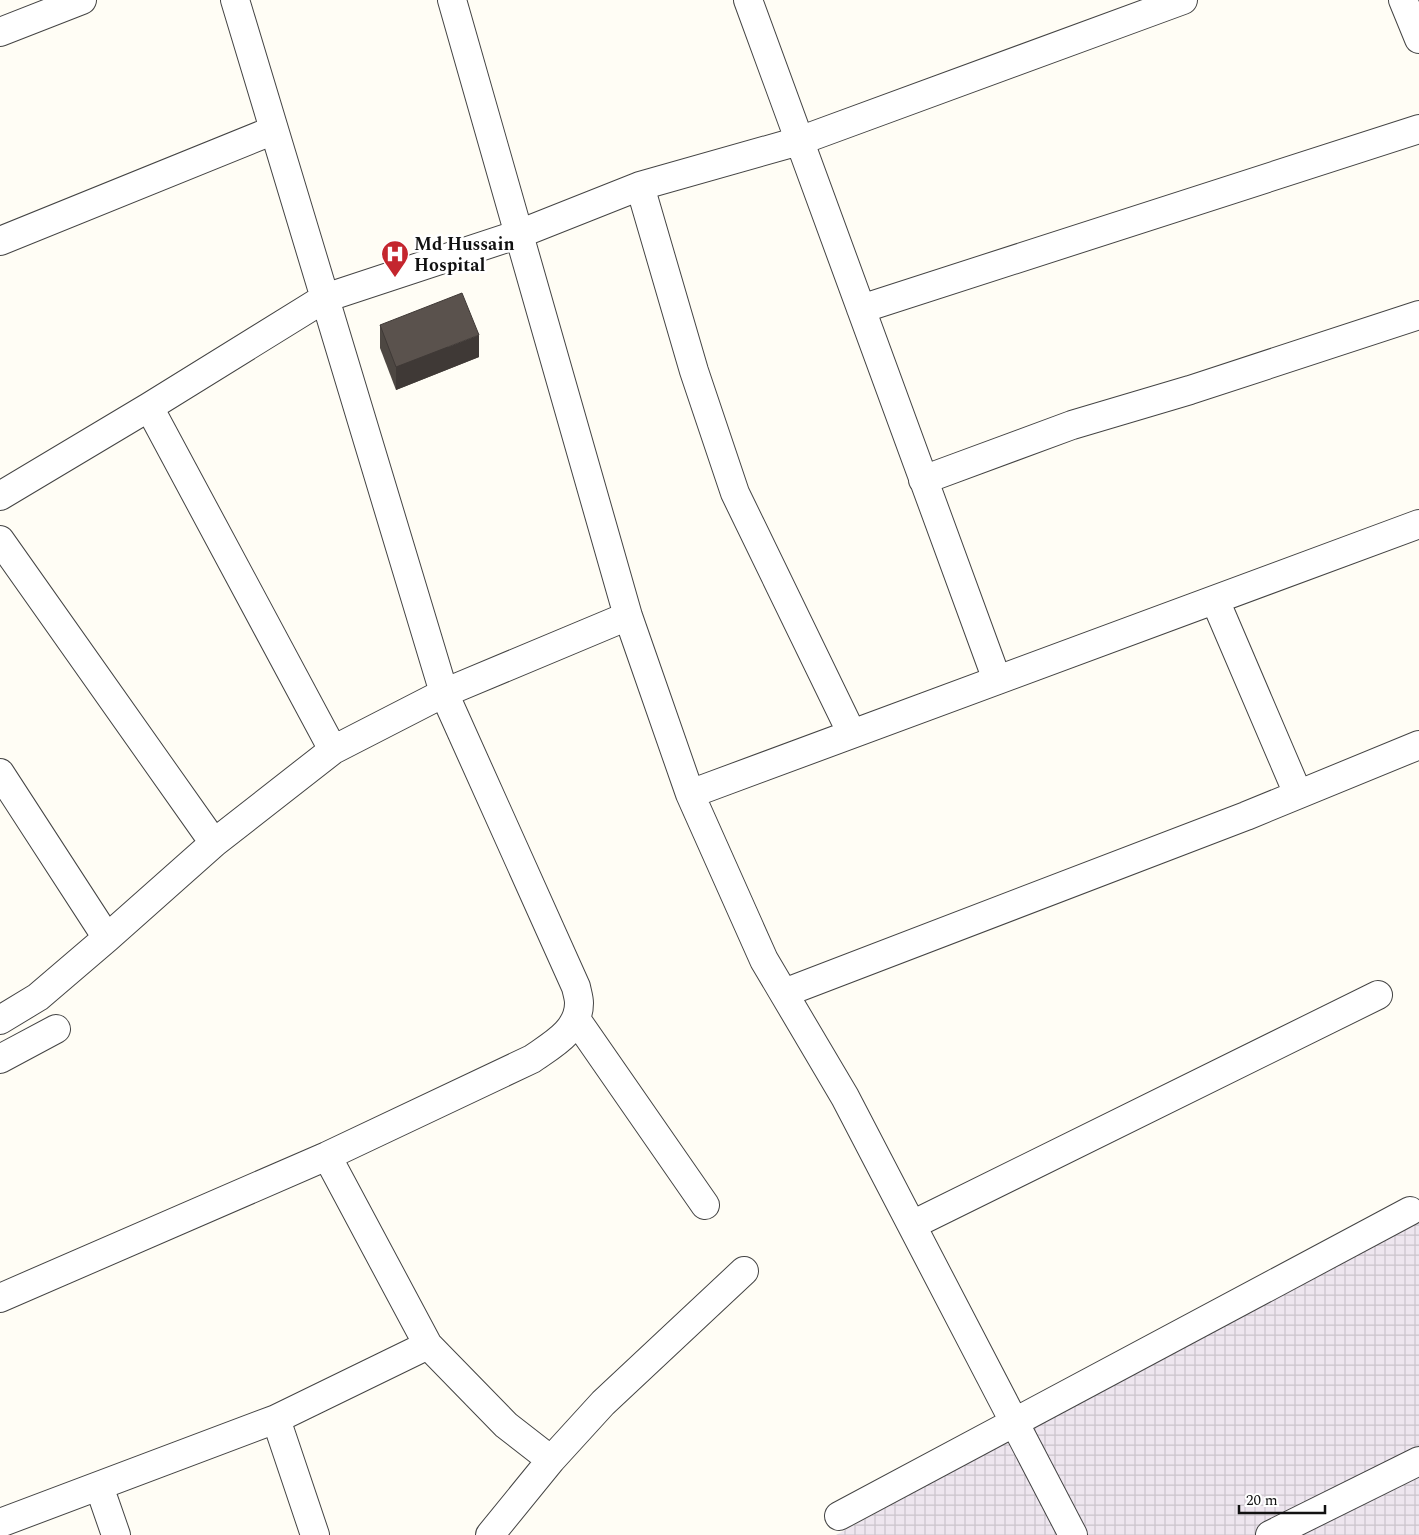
<svg xmlns="http://www.w3.org/2000/svg" width="1419" height="1535" viewBox="0 0 1419 1535" font-family="Spectral,serif">
<style>
.industrial{fill:url(#industrial-grid)}
.lines{fill:none;stroke-linecap:round;stroke-linejoin:round}
.minor-casing{stroke:#444;stroke-width:30}
.minor{stroke:#fff;stroke-width:28}
.wall{fill:#4d4742}
.shaded-wall{fill:#3f3936}
.building{fill:#5a524d;stroke:#3f3936}
.labels{text-anchor:middle;dominant-baseline:central;stroke-width:5;stroke-linejoin:round;paint-order:stroke}
.poi-label{font-size:18px;font-weight:bold;fill:#111;stroke:#fff;text-anchor:start}
</style>
<defs>
<pattern id="industrial-grid" width="8" height="8" patternUnits="userSpaceOnUse" patternTransform="scale(1.25)"><rect width="8" height="8" fill="#eee6ef"/><path d="M0 4h8M4 0v8" fill="none" stroke="#cbc4cc"/></pattern>
</defs>
<rect width="100%" height="100%" fill="#fffdf5"/>
<!-- industrial -->
<path class="industrial" d="M1419 1217V1535H836Z"/>
<g class="lines">
<!-- minor casing -->
<g class="minor-casing">
<path id="minor" d="M452 0 628 616 690 794 764 960 845 1097 1073 1535
M748 0 997 680
M1403 0 1419 39
M0 32 82 0
M640 186 694 371 735 493 852 734
M0 241 274 130
M861 309 1419 129
M149 407 333 750
M923 480 1072 425 1190 390 1419 315
M0 496 149 407 325 298 519 234 640 186 799 141 1183 0
M0 540 214 843
M1215 600 1298 794
M0 773 107 938
M690 794 1419 524
M784 993 1246 816 1419 745
M576 1019 705 1205
M0 1020 38 997 107 938 214 843 333 750 444 693 628 616
M0 1059 56 1029
M327 1156 428 1345 506 1425 551 1460
M912 1225 1378 995
M0 1298 327 1156 532 1059C552 1045 579 1031 579 1003 579 998 577 992 576 987L444 693 235 0
M276 1419 315 1535
M99 1486 116 1535
M839 1516 1410 1211
M0 1523 276 1419 428 1345
M490 1535 551 1460 603 1403 744 1271
M1270 1535 1419 1461"/>
</g>
<!-- minor -->
<use href="#minor" class="minor"/>
</g>
<!-- wall -->
<path class="wall" d="M380 325 479 357 396 390 380 348Z"/>
<!-- shaded-wall -->
<path class="shaded-wall" d="M479 335V357L396 390V367Z"/>
<!-- building -->
<path class="building" d="M462 293 479 335 396 367 380 325Z"/>
<!-- icons -->
<defs>
<g id="hospital-pin" transform="scale(1.4375)"><path d="M0 17L-7.5 6A9.5 9.5 0 1 1 7.5 6Z" fill="#c4262e" stroke="#fff"/><path d="M-5-5h3v3.5h4V-5h3V5h-3V1.5h-4V5h-3Z" fill="#fff"/></g>
</defs>
<g fill-rule="evenodd">
<use href="#hospital-pin" x="395" y="254"/>
</g>
<g class="labels">
<!-- poi labels -->
<g class="poi-label">
<text x="414" y="244">Md Hussain<tspan x="414" dy="21">Hospital</tspan></text>
</g>
</g>
<!-- scale -->
<path d="M1239 1505v8h86v-8" fill="none" stroke="#111111" stroke-width="2.5"/>
<text x="1246" y="1505" font-size="15" fill="#111111" stroke="#ffffff" stroke-width="4" paint-order="stroke">20 m</text>
</svg>
